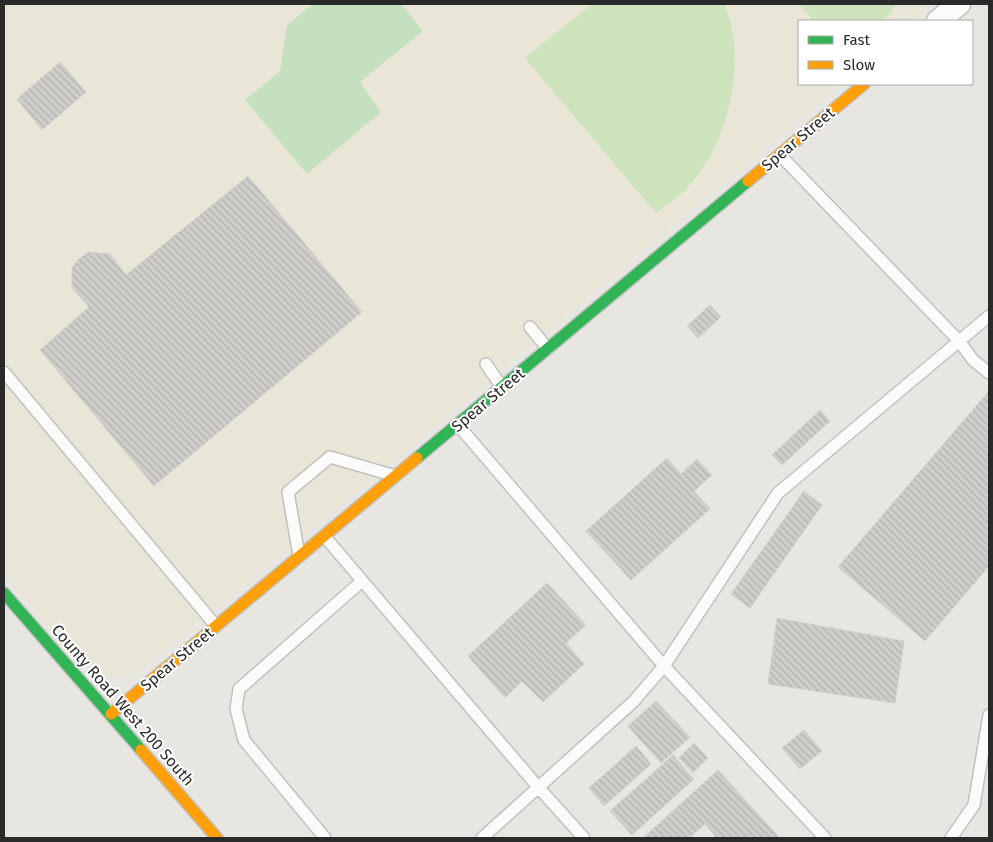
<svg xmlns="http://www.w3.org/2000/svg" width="993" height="842" viewBox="0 0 993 842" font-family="'Fira Sans',sans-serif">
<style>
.education{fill:#e9e6d7}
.park{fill:#c5e0be}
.pitch{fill:#cde3bc}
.building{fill:url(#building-back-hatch);stroke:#d2d1cd}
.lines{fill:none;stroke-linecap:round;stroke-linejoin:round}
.lane-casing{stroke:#c2c1c0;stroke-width:14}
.street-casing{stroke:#c2c1c0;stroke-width:25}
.fast-casing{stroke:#c2c1c0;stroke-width:14}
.slow-casing{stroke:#c2c1c0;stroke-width:14}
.lane{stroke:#fbfbfa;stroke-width:11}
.street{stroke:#fbfbfa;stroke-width:22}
.fast{stroke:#30b455;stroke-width:11}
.slow{stroke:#ff9f0a;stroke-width:11}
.labels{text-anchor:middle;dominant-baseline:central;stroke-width:4;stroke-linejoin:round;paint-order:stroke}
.street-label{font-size:16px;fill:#2a2a2a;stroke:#fff}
</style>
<defs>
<pattern id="building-back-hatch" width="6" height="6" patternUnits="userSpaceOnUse" patternTransform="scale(1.25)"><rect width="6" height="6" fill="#cfceca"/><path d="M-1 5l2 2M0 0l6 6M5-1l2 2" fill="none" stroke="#b2b1ae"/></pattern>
</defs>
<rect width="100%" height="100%" fill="#e7e6e1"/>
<!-- education -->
<path class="education" d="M4 4H933L913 21H799V84H839L394 461 130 677 102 674 65 646 4 575Z"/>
<!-- park -->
<path class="park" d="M313 4H401L423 31 360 82 381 112 307 174 245 100 280 71 287 25Z"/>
<!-- pitch -->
<path class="pitch" d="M592 4H724L726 8C729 19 734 32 734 45 738 94 721 153 686 189 677 198 665 205 656 213L525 58Z
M799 4H896L890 14 881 21H813Z"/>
<!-- building -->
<path class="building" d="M60 62 86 92 42 130 17 99Z
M248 176 362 312 154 486 40 350 89 307 72 288V267L79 259 88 252 110 254 126 275Z
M710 305 721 317 698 338 687 326Z
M989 391V566L925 641 838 567Z
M820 410 830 421 782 465 772 455Z
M667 458 681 474 697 459 712 475 694 491 710 509 631 580 586 531Z
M804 491 822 505 750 608 731 594Z
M547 583 586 625 566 643 584 664 543 702 522 681 505 698 468 656Z
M777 618 904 641 895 703 768 684Z
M656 701 690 737 661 763 628 726Z
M804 730 822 751 800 769 782 748Z
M694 743 708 758 693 773 679 758Z
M636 746 651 764 604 806 589 788Z
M673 755 694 779 632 835 610 811Z
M718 770 780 838H717L705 824 689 838H643Z"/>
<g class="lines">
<!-- lane casing -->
<g class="lane-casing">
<path id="lane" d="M780 155 959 341 973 360 989 373
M530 327 548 349
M486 364 502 387
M4 372 216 626
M458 425 664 666 825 838
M325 537 538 787 584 838
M299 556 288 492 330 457 392 475
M325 838 244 740 236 709 239 689 362 581
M482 838 633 702 664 666 778 493 989 316
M951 838 974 805 989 715"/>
</g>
<!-- street casing -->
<g class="street-casing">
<path id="street" d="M938 21 959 4"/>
</g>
<!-- fast casing -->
<g class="fast-casing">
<path id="fast" d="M417 458 748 181
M4 593 141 750"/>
</g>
<!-- slow casing -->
<g class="slow-casing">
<path id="slow" d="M748 181 864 84
M111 714 417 458
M141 750 217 838"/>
</g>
<!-- lane -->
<use href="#lane" class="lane"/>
<!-- street -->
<use href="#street" class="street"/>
<!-- fast -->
<use href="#fast" class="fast"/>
<!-- slow -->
<use href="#slow" class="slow"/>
</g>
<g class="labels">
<!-- street labels -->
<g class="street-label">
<text transform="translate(798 139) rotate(-40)">Spear Street</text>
<text transform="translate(488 400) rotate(-40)">Spear Street</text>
<text transform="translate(177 659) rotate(-40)">Spear Street</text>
<text transform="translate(123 705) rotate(49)">County Road West 200 South</text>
</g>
</g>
<!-- border -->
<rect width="993" height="842" fill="none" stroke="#2a2a2a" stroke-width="10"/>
<!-- legend -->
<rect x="798" y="20" width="175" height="65" fill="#ffffff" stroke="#aaaaaa"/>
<rect x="808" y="36" width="25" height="8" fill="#30b455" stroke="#aaaaaa"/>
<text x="843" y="45" font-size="15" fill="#2a2a2a">Fast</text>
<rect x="808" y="61" width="25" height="8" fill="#ff9f0a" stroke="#aaaaaa"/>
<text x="843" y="70" font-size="15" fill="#2a2a2a">Slow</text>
</svg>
